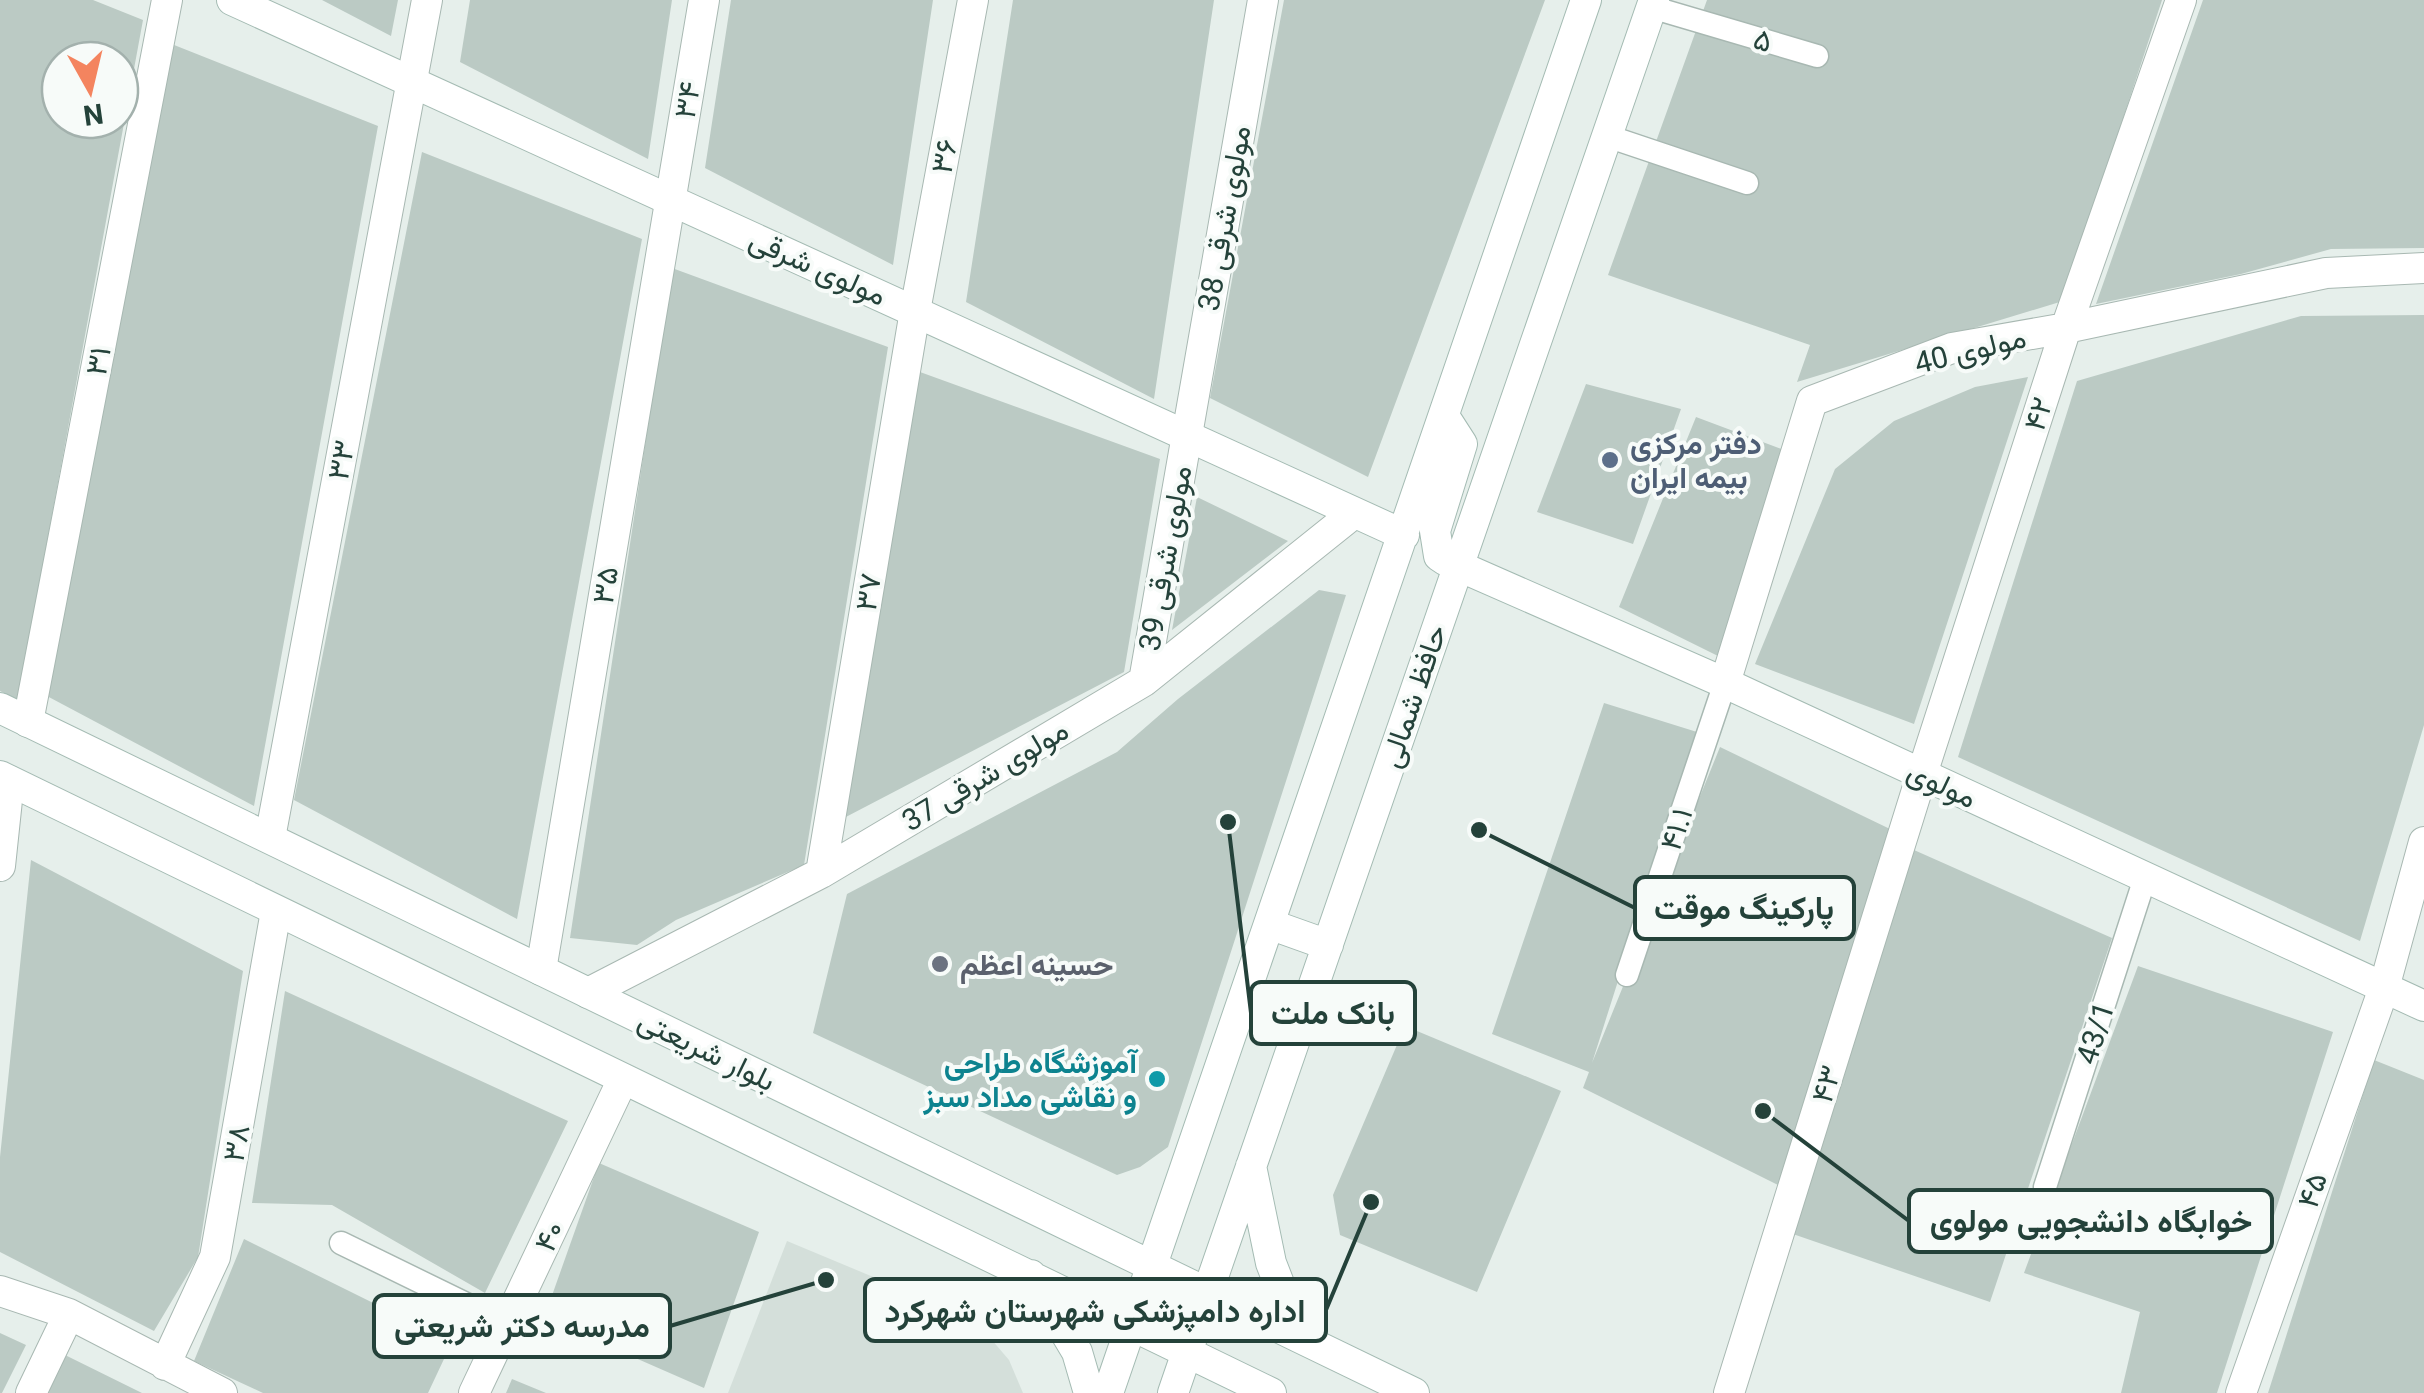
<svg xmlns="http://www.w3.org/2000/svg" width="2424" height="1393" viewBox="0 0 2424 1393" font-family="Roboto,Vazirmatn,sans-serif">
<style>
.built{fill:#d4dfda}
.building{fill:#bbcac4;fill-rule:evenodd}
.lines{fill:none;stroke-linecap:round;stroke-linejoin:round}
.lane-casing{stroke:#a8b8b2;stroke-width:25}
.street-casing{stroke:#a8b8b2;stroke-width:32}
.secondary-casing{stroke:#a4bbb3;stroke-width:32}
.lane{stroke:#fff;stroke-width:22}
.street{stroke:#fff;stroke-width:30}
.secondary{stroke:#fff;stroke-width:30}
.service-dot{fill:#5c6f8a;stroke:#f7fbf9;stroke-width:4}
.worship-dot{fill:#6b7280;stroke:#f7fbf9;stroke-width:4}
.culture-dot{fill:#0f9aa8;stroke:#f7fbf9;stroke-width:4}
.labels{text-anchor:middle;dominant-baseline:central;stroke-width:8;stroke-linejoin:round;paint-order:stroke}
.street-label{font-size:30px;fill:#24423a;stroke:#f7fbf9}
.service-label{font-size:30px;font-weight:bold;fill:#4e5e75;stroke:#f7fbf9;text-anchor:start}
.worship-label{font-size:30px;font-weight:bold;fill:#5b616d;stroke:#f7fbf9;text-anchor:start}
.culture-label{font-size:30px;font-weight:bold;fill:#0d838f;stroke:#f7fbf9;text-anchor:end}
.leader{fill:none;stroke:#24423a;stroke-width:4}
.callout-dot{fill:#24423a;stroke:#f7fbf9;stroke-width:4}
.callout{fill:#f7fbf9;stroke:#24423a;stroke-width:4}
.callout-label{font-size:32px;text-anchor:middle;font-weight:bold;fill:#24423a}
</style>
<rect width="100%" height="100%" fill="#e6efeb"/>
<!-- built -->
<path class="built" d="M787 1241 974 1319 1009 1360 1023 1393H728Z"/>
<!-- building -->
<path class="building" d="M0 0H93L143 20 18 700 0 691ZM60 60H120V120H60Z
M322 0H398L391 36Z
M470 0H672L648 159 460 62Z
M731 0H933L893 265 705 168Z
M1013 0H1214L1154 399 966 302Z
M1284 0H1545L1368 477 1210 398Z
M1707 0H2162L2063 301 1797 382 1810 345 1608 275Z
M2203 0H2424V248L2331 249 2241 274 2096 304Z
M159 39 378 126 254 806 30 687Z
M422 152 642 239 517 919 294 800Z
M672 268 888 347 804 865 676 920 637 945 570 938Z
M2424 315V725L2360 941 1958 757 2077 381 2301 316Z
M920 372 1160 459 1124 672 842 819Z
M2028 377 1914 724 1755 664 1835 469 1894 421 1975 387Z
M1586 384 1681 409 1633 544 1537 512Z
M1696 417 1787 451 1718 656 1619 607Z
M1197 497 1288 541 1172 630Z
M1319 590 1346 595 1168 1147 1140 1167 1117 1175 813 1033 847 894 1117 752 1178 699Z
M1604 703 1697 732 1592 1063 1720 747 1890 829 1778 1185 1583 1088 1589 1072 1492 1034Z
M1914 850 2112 938 1990 1302 1790 1233Z
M31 860 243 971 198 1257 154 1331 0 1252V1157Z
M2138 966 2333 1032 2217 1393H2121L2140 1312 2024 1273Z
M285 991 568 1121 485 1293 332 1205 252 1203Z
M1405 1026 1561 1091 1477 1292 1340 1235 1333 1195Z
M2374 1060 2424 1080V1393H2268Z
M599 1163 759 1232 704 1388 544 1318Z
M244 1239 452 1342 428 1393H263L194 1361Z
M0 1333 26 1345 2 1393H0Z
M63 1354 142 1393H44Z
M512 1379 546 1393H506Z"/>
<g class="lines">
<!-- lane casing -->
<g class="lane-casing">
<path id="lane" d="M1651 7 1817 56
M1607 136 1747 183
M1627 975 1725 683
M2045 1187 2145 878
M341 1243 507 1324"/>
</g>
<!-- street casing -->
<g class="street-casing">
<path id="street" d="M1144 681 1263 0
M1725 683 1812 401 1952 348 2066 328 2326 273 2424 268
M28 722 167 0
M270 838 427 0
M0 866 9 781
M821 873 915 311 973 0
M541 970 704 0
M588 993 821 873 1144 681 1354 513
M0 1291 69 1314 222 1393
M165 1365 215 1257 276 911
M31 1393 69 1314
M474 1393 623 1079
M1729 1393 1922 774 2066 328 2181 0
M2241 1393 2384 988 2424 842"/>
</g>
<!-- secondary casing -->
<g class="secondary-casing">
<path id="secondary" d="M232 0 1404 535
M1444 416 1462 444 1435 531 1439 556 1445 560 1725 683 2424 1006
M0 708 1414 1393
M0 776 1271 1393
M1269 924 1328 945
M1251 1166 1271 1263 1285 1299 1313 1342
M1031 1275 1077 1352 1089 1393
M1108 1393 1586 0
M1173 1393C1332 928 1494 464 1654 0"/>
</g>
<!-- lane -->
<use href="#lane" class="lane"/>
<!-- street -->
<use href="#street" class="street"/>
<!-- secondary -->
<use href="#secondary" class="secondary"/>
</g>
<!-- markers -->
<circle class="service-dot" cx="1610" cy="460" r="10"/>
<circle class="worship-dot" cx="940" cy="964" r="10"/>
<circle class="culture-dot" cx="1157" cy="1079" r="10"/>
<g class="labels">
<!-- street labels -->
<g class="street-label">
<text transform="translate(1763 40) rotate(17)">۵</text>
<text transform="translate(687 100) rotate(-80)">۳۴</text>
<text transform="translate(944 156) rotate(-79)">۳۶</text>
<text transform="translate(1224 218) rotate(-80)">مولوی شرقی 38</text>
<text transform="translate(818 267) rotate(24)">مولوی شرقی</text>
<text transform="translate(1970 350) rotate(-14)">مولوی 40</text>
<text transform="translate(98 361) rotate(-79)">۳۱</text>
<text transform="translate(2038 414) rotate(-72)">۴۲</text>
<text transform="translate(341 460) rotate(-79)">۳۳</text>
<text transform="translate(1165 558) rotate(-80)">مولوی شرقی 39</text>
<text transform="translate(605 585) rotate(-81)">۳۵</text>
<text transform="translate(868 592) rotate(-81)">۳۷</text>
<text transform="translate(1413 696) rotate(-71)">حافظ شمالی</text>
<text transform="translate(985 775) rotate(-31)">مولوی شرقی 37</text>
<text transform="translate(1942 784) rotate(25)">مولوی</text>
<text transform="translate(1676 829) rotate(-71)">۴۱.۱</text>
<text transform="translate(2095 1033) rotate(-72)">43/1</text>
<text transform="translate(707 1050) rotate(26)">بلوار شریعتی</text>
<text transform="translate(1826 1084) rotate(-73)">۴۳</text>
<text transform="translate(236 1143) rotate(-80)">۳۸</text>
<text transform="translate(2312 1190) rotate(-71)">۴۵</text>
<text transform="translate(549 1236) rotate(-65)">۴۰</text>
</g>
<!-- service labels -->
<g class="service-label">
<text x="1630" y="443">دفتر مرکزی<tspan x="1630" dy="34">بیمه ایران</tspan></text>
</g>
<!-- worship labels -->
<g class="worship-label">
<text x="960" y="964">حسینه اعظم</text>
</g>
<!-- culture labels -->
<g class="culture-label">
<text x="1137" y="1062">آموزشگاه طراحی<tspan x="1137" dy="34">و نقاشی مداد سبز</tspan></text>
</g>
</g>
<!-- callouts -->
<path class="leader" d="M1479 830L1635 908M1228 822L1251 1013M1763 1111L1909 1221M1371 1202L1326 1310M826 1280L670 1326"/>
<g class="callout-dot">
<circle cx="1479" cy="830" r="10"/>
<circle cx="1228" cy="822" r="10"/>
<circle cx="1763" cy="1111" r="10"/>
<circle cx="1371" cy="1202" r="10"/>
<circle cx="826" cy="1280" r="10"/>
</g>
<g class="callout">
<rect x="1635" y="877" width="219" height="62" rx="10"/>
<rect x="1251" y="982" width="164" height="62" rx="10"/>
<rect x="1909" y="1190" width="363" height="62" rx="10"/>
<rect x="865" y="1279" width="461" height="62" rx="10"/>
<rect x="374" y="1295" width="296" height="62" rx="10"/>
</g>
<g class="callout-label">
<text x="1744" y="919">پارکینگ موقت</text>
<text x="1333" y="1024">بانک ملت</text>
<text x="2091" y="1232">خوابگاه دانشجویی مولوی</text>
<text x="1095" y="1322">اداره دامپزشکی شهرستان شهرکرد</text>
<text x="522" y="1337">مدرسه دکتر شریعتی</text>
</g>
<!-- north arrow -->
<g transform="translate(90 90) rotate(172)"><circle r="48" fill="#f7fbf9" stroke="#a3b1ad" stroke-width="2.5"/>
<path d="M0-8L18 38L0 25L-18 38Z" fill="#f4845f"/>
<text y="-15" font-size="28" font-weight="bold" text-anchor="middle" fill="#24423a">N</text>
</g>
</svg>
